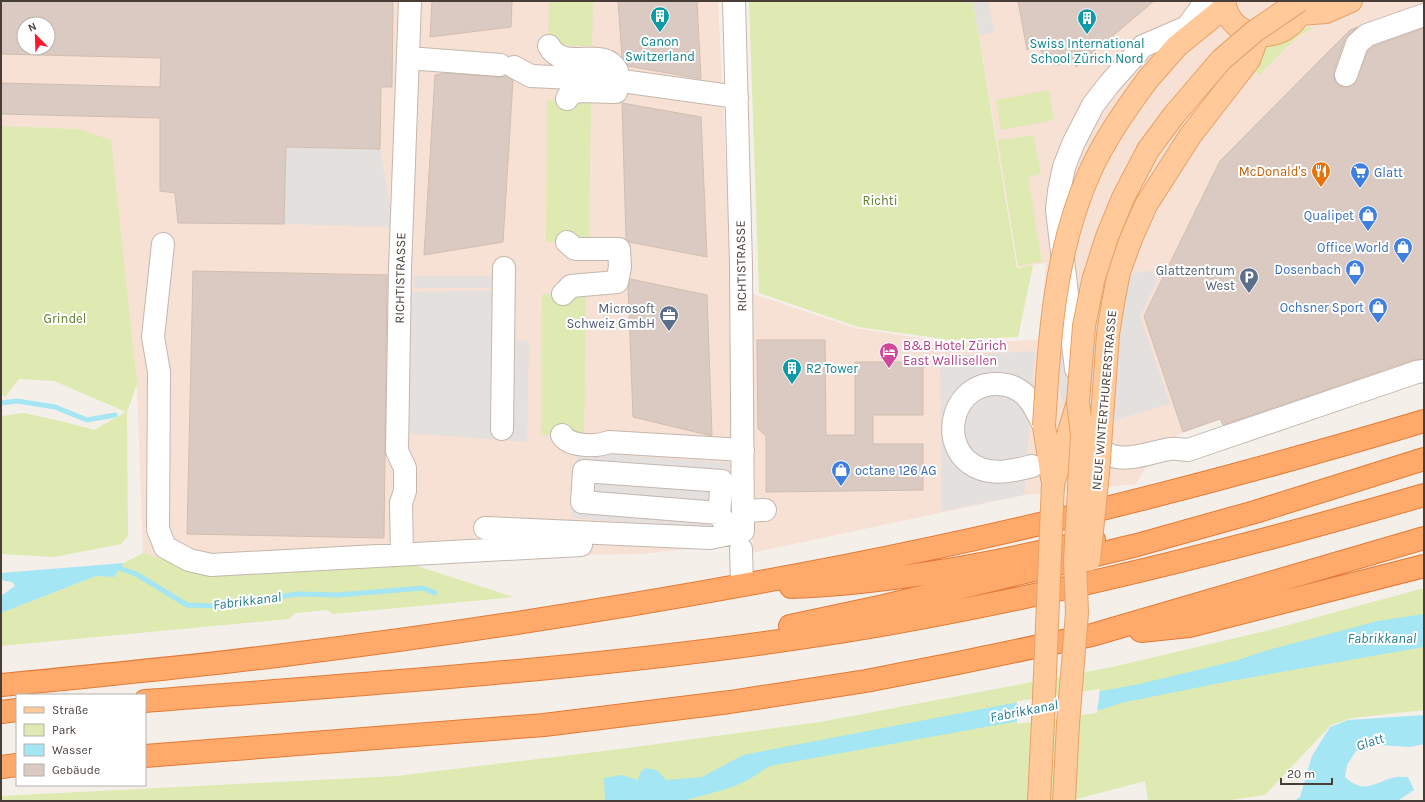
<svg xmlns="http://www.w3.org/2000/svg" width="1425" height="802" viewBox="0 0 1425 802" font-family="Karla,sans-serif">
<style>
.commercial{fill:#f7e0d4;fill-rule:evenodd}
.green{fill:#deeab1}
.parking{fill:#e4e0de}
.water{fill:#a4e6f3}
.pier{fill:#f5efe9}
.lines{fill:none;stroke-linecap:round;stroke-linejoin:round}
.stream{stroke:#a4e6f3;stroke-width:5}
.building{fill:#dacac1;stroke:#d2beb1;fill-rule:evenodd}
.minor-casing{stroke:#c4b7ae;stroke-width:24}
.major-casing{stroke:#e8a164;stroke-width:24}
.highway-casing{stroke:#e37a36;stroke-width:24}
.minor{stroke:#fff;stroke-width:22}
.major{stroke:#ffc999;stroke-width:22}
.highway{stroke:#ffaa6b;stroke-width:22}
.major-bridge-casing{stroke:#e8a164;stroke-width:24;stroke-linecap:butt}
.major-bridge{stroke:#ffc999;stroke-width:22}
.labels{text-anchor:middle;dominant-baseline:central;stroke-width:4;stroke-linejoin:round;paint-order:stroke}
.culture-label{font-size:13px;fill:#0d838f;stroke:#fff}
.food-label{font-size:13px;fill:#c56008;stroke:#fff;text-anchor:end}
.shop-label{font-size:13px;fill:#366cbe;stroke:#fff;text-anchor:end}
.park-label{font-size:13px;fill:#5d7e27;stroke:#fff}
.street-label{font-size:13px;fill:#493e37;stroke:#fff}
.service-label{font-size:13px;fill:#4e5e75;stroke:#fff;text-anchor:end}
.hotel-label{font-size:13px;fill:#b23c85;stroke:#fff;text-anchor:start}
.water-label{font-size:14px;font-style:italic;fill:#247c90;stroke:#fff}
</style>
<rect width="100%" height="100%" fill="#f5efe9"/>
<!-- commercial -->
<path class="commercial" d="M1 1H718L732 287 855 328 951 343 1040 340 1046 263 1018 267 973 1H1424V360H1418L1224 426 1220 419 1201 425 1183 432 1167 444 1148 463 1136 484 1024 495 751 553 753 540 712 546 640 554 548 555 201 572 143 553 137 384 79 129 1 126ZM24 24H48V48H24Z"/>
<!-- green -->
<path class="green" d="M549 1H593L592 46 548 45Z
M749 1H973L1017 268 1033 265 1018 337 951 340 858 327 759 293Z
M1315 27 1298 36 1259 75 1255 71C1258 64 1259 56 1263 50 1271 38 1301 27 1315 27Z
M1049 90 1054 120 1001 130 996 100Z
M547 100H591L589 241 546 242Z
M1 126 79 129 111 140 137 384 127 412 128 536 121 544 54 557 1 554V416L24 413 69 423 94 430 126 412 54 381 19 379 5 397 1 394Z
M1034 135 1041 174 1028 177 1042 262 1018 266 998 140Z
M542 294H586L584 435H541Z
M143 553 201 572 404 562 514 597 333 614 327 610 295 613 289 619 1 646V613L96 576 114 577 124 563Z
M1424 588V710L1352 718 1331 725 1265 795 1223 801H1148L1145 781 1069 801H1V796L397 776 612 750 820 722 1112 667 1270 630Z"/>
<!-- parking -->
<path class="parking" d="M973 1H988L994 32 979 36Z
M286 147 380 149 394 227 284 224Z
M1153 270 1157 281 1140 316 1170 404 1073 432 1045 348 1074 284Z
M413 276H493V288H414Z
M511 290V340L529 341 527 442 409 433 411 292Z
M1035 351 1024 495 942 511 940 356Z
M577 452 730 463 731 515 716 528 572 518Z"/>
<!-- water -->
<path class="water" d="M124 563 114 577 96 576 1 613V596L15 586 12 582 1 580V573Z
M1424 614V647L1225 682 1121 703 1100 710 1002 724 770 766 748 780 730 788 683 801H605L604 778 622 775 638 780 640 773 645 768 657 770 666 780 702 777 743 755 1008 704 1107 690 1139 684 1235 661 1268 650 1378 621Z
M1424 715V744L1410 747 1377 745 1356 751 1347 765 1345 777C1364 794 1372 784 1392 778 1397 776 1403 777 1408 777L1414 790 1399 800 1391 801H1294L1300 797 1312 756 1330 727 1348 720Z"/>
<!-- pier -->
<path class="pier" d="M1100 689 1097 713 1017 724V701Z"/>
<g class="lines">
<!-- stream -->
<path class="stream" d="M1 403 17 401 55 407 87 420 115 415
M114 568H119L136 574 187 605 217 606 297 594 338 595 423 588 435 593"/>
</g>
<!-- building -->
<path class="building" d="M1 1H393L392 87H381L380 149 286 147 284 224 178 223 175 193 160 191V118L1 114V83L160 87 161 58 1 54ZM24 24H48V48H24Z
M432 1H512L511 27 430 37Z
M618 1H697L701 79 628 66 622 57Z
M1018 1H1154L1076 67 1074 58 1058 65 1046 62 1037 42 1027 50Z
M1357 27 1345 39 1334 71V77L1336 83 1342 87H1349L1354 84 1368 51 1374 46 1424 28V359L1413 360 1223 425 1220 419 1183 432 1144 316 1220 161 1350 30Z
M445 73 499 77 506 76 513 80 503 242 424 255 435 75Z
M622 103 701 117 707 257 629 242 626 238Z
M193 271 387 275 384 538 187 534Z
M630 279 707 295 712 436 633 417 628 287Z
M757 340H825L826 435H855V362H923V415H873V444H923V490L766 492V436L758 429Z"/>
<g class="lines">
<!-- minor casing -->
<g class="minor-casing">
<path id="minor" d="M549 46C564 74 604 44 617 71L616 92 578 91 569 95 567 99
M408 58 500 65
M514 67 531 76 615 80 737 97
M1346 75 1357 44 1367 35 1424 15
M163 244 153 337 159 372 158 529 165 547 189 560 211 565 581 545
M563 294 571 286 617 282 620 267 619 249H575L567 242
M1076 369 1057 210 1059 191 1064 167 1073 144 1093 105 1110 83 1143 46 1187 27 1201 8 1204 1
M502 429 504 268
M1092 434C1106 472 1141 454 1170 449 1176 448 1183 450 1188 450L1417 372 1424 371
M562 435C569 447 597 447 609 442L743 450
M1032 466C1016 470 998 475 981 469 937 453 948 386 994 384 1023 383 1033 402 1044 426
M743 511 765 510
M719 513 582 502 584 471 722 481 719 513 730 534
M485 528 710 538 743 531 741 266 734 1
M741 549 742 585
M402 554 401 503 405 491V468L397 451 400 269 410 1"/>
</g>
<!-- major casing -->
<g class="major-casing">
<path id="major" d="M1224 1C1230 47 1297 46 1303 1
M1300 14 1326 12 1351 1
M1148 79 1177 46 1225 7
M1113 303 1119 272 1131 239 1146 205 1190 136 1249 60 1256 41 1260 36
M1044 426 1052 478
M1053 484 1078 402
M1039 801 1043 721
M1064 801 1068 724"/>
</g>
<!-- highway casing -->
<g class="highway-casing">
<path id="highway" d="M791 587C894 583 994 563 1094 540
M790 626 884 606 1137 545 1255 512 1424 459
M1141 631 1189 626 1424 566
M1 685C95 676 190 667 284 655 472 632 659 602 845 566 1040 528 1233 478 1424 421
M145 701C377 683 609 668 840 632 1038 600 1232 551 1424 495
M1 712 17 710
M145 756 544 725 730 702 866 681 958 663 1092 635 1424 538
M1 767 17 765"/>
</g>
<!-- minor -->
<use href="#minor" class="minor"/>
<!-- major -->
<use href="#major" class="major"/>
<!-- highway -->
<use href="#highway" class="highway"/>
<!-- major-bridge casing -->
<g class="major-bridge-casing">
<path id="major-bridge" d="M1044 426C1049 340 1054 254 1089 174 1104 140 1126 109 1148 79
M1089 560 1098 473 1108 334 1113 303
M1043 721 1053 484
M1068 724 1077 613 1075 561 1082 434 1078 402 1084 326 1093 281 1107 237 1123 198 1148 150 1174 115 1221 60 1255 31 1299 1"/>
</g>
<!-- major-bridge -->
<use href="#major-bridge" class="major-bridge"/>
</g>
<!-- icons -->
<defs>
<g id="building-pin" transform="scale(1)"><path d="M0 17L-7.5 6A9.5 9.5 0 1 1 7.5 6Z" fill="#0f9aa8" stroke="#fff"/><path d="M-4-6H4V6H1V3H-1V6H-4ZM-2.5-4.3h1.7v1.8h-1.7ZM.8-4.3h1.7v1.8H.8ZM-2.5-1h1.7V.8h-1.7ZM.8-1h1.7V.8H.8Z" fill="#fff"/></g>
<g id="restaurant-pin" transform="scale(1)"><path d="M0 17L-7.5 6A9.5 9.5 0 1 1 7.5 6Z" fill="#e8710a" stroke="#fff"/><path d="M-5-6h1v4h1v-4h1v4h1v-4h1v5L-1.5 .5V6h-2V.5L-5-1ZM5-6V6H3V1.5H1.5Q1.5-4 5-6Z" fill="#fff"/></g>
<g id="supermarket-pin" transform="scale(1)"><path d="M0 17L-7.5 6A9.5 9.5 0 1 1 7.5 6Z" fill="#3f7fe0" stroke="#fff"/><path d="M-6-5.5h2.5l.6 2H6L4.5 2H-2.5L-4.4-4H-6ZM-1.5 3.2a1.3 1.3 0 1 0 .1 0ZM3 3.2a1.3 1.3 0 1 0 .1 0Z" fill="#fff"/></g>
<g id="shop-pin" transform="scale(1)"><path d="M0 17L-7.5 6A9.5 9.5 0 1 1 7.5 6Z" fill="#3f7fe0" stroke="#fff"/><path d="M-5-2.5h2.3a2.7 3.5 0 0 1 5.4 0H5L5.5 6h-11ZM-1.5-2.5h3a1.5 2.3 0 0 0-3 0Z" fill="#fff"/></g>
<g id="parking-pin" transform="scale(1)"><path d="M0 17L-7.5 6A9.5 9.5 0 1 1 7.5 6Z" fill="#5c6f8a" stroke="#fff"/><path d="M-3.5-5.5H1a3.5 3.5 0 0 1 0 7H-1V5.5H-3.5ZM-1-3.4V-.6H.8a1.4 1.4 0 0 0 0-2.8Z" fill="#fff"/></g>
<g id="office-pin" transform="scale(1)"><path d="M0 17L-7.5 6A9.5 9.5 0 1 1 7.5 6Z" fill="#5c6f8a" stroke="#fff"/><path d="M-6-3h4V-5.5h4V-3h4V5H-6ZM-1-4.5V-3h2v-1.5ZM-6 0V1H6V0Z" fill="#fff"/></g>
<g id="hotel-pin" transform="scale(1)"><path d="M0 17L-7.5 6A9.5 9.5 0 1 1 7.5 6Z" fill="#d1479c" stroke="#fff"/><path d="M-6-4.5h1.5V1H6V5H4.5V3h-9V5H-6ZM-4 0a1.8 1.8 0 1 1 3.6 0ZM.5 0V-2.5h3Q6-2.5 6 0Z" fill="#fff"/></g>
</defs>
<g fill-rule="evenodd">
<use href="#building-pin" x="660" y="16"/>
<use href="#building-pin" x="1087" y="18"/>
<use href="#restaurant-pin" x="1321" y="171"/>
<use href="#supermarket-pin" x="1360" y="172"/>
<use href="#shop-pin" x="1368" y="215"/>
<use href="#shop-pin" x="1403" y="247"/>
<use href="#shop-pin" x="1355" y="269"/>
<use href="#parking-pin" x="1249" y="277"/>
<use href="#shop-pin" x="1378" y="307"/>
<use href="#office-pin" x="669" y="315"/>
<use href="#hotel-pin" x="889" y="352"/>
<use href="#building-pin" x="792" y="368"/>
<use href="#shop-pin" x="841" y="470"/>
</g>
<g class="labels">
<!-- culture labels -->
<g class="culture-label">
<text x="660" y="41">Canon<tspan x="660" dy="15">Switzerland</tspan></text>
<text x="1087" y="43">Swiss International<tspan x="1087" dy="15">School Zürich Nord</tspan></text>
<text x="806" y="368" text-anchor="start">R2 Tower</text>
</g>
<!-- food labels -->
<g class="food-label">
<text x="1307" y="171">McDonald's</text>
</g>
<!-- shop labels -->
<g class="shop-label">
<text x="1374" y="172" text-anchor="start">Glatt</text>
<text x="1354" y="215">Qualipet</text>
<text x="1389" y="247">Office World</text>
<text x="1341" y="269">Dosenbach</text>
<text x="1364" y="307">Ochsner Sport</text>
<text x="855" y="470" text-anchor="start">octane 126 AG</text>
</g>
<!-- park labels -->
<g class="park-label">
<text x="880" y="200">Richti</text>
<text x="65" y="318">Grindel</text>
</g>
<!-- street labels -->
<g class="street-label">
<text transform="translate(741 266) rotate(-91)">RICHTISTRASSE</text>
<text transform="translate(400 278) rotate(-89)">RICHTISTRASSE</text>
<text transform="translate(1104 400) rotate(-85)">NEUE WINTERTHURERSTRASSE</text>
</g>
<!-- service labels -->
<g class="service-label">
<text x="1235" y="270">Glattzentrum<tspan x="1235" dy="15">West</tspan></text>
<text x="655" y="308">Microsoft<tspan x="655" dy="15">Schweiz GmbH</tspan></text>
</g>
<!-- hotel labels -->
<g class="hotel-label">
<text x="903" y="345">B&amp;B Hotel Zürich<tspan x="903" dy="15">East Wallisellen</tspan></text>
</g>
<!-- water labels -->
<g class="water-label">
<text transform="translate(247 601) rotate(-7)">Fabrikkanal</text>
<text x="1382" y="638">Fabrikkanal</text>
<text transform="translate(1024 711) rotate(-11)">Fabrikkanal</text>
<text transform="translate(1370 742) rotate(-18)">Glatt</text>
</g>
</g>
<!-- border -->
<rect width="1425" height="802" fill="none" stroke="#493e37" stroke-width="4"/>
<!-- legend -->
<rect x="16" y="694" width="130" height="92" fill="#ffffff" stroke="#b6b2af"/>
<rect x="24" y="707" width="20" height="6" fill="#ffc999" stroke="#b6b2af"/>
<text x="52" y="714" font-size="12" fill="#493e37">Straße</text>
<rect x="24" y="724" width="20" height="12" fill="#deeab1" stroke="#b6b2af"/>
<text x="52" y="734" font-size="12" fill="#493e37">Park</text>
<rect x="24" y="744" width="20" height="12" fill="#a4e6f3" stroke="#b6b2af"/>
<text x="52" y="754" font-size="12" fill="#493e37">Wasser</text>
<rect x="24" y="764" width="20" height="12" fill="#dacac1" stroke="#b6b2af"/>
<text x="52" y="774" font-size="12" fill="#493e37">Gebäude</text>
<!-- north arrow -->
<g transform="translate(36 36) rotate(337)"><circle r="19" fill="#ffffff" stroke="#b6b2af"/>
<path d="M0-3L7 15L0 10L-7 15Z" fill="#ff172b"/>
<text y="-6" font-size="11" font-weight="bold" text-anchor="middle" fill="#493e37">N</text>
</g>
<!-- scale -->
<path d="M1281 778v6h51v-6" fill="none" stroke="#493e37" stroke-width="2"/>
<text x="1287" y="778" font-size="12" fill="#493e37" stroke="#ffffff" stroke-width="3" paint-order="stroke">20 m</text>
</svg>
